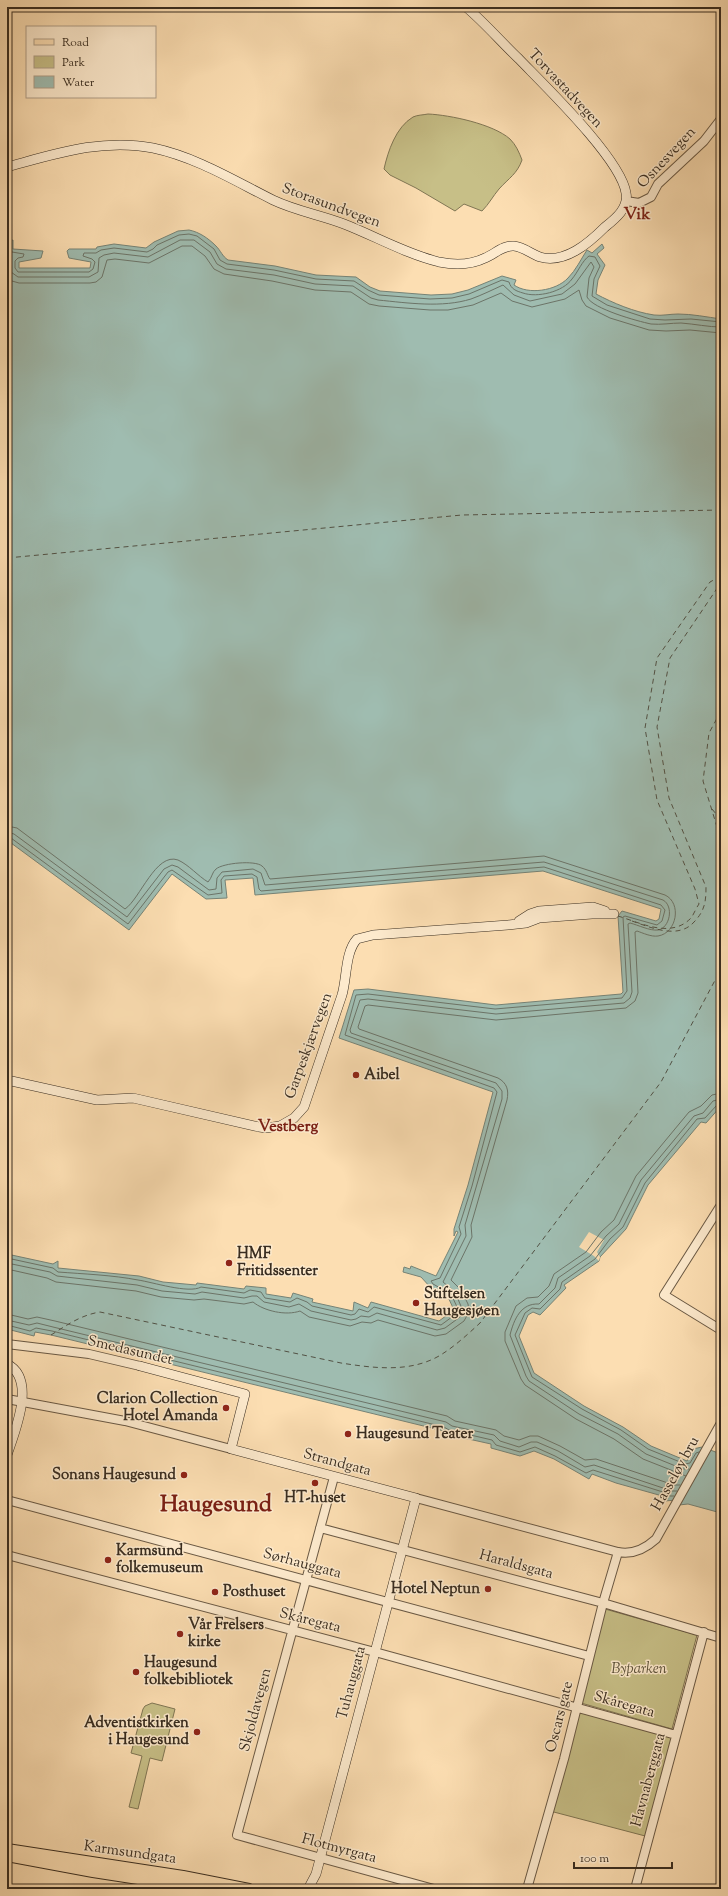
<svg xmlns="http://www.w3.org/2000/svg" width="728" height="1896" viewBox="0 0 728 1896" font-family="'Sorts Mill Goudy',serif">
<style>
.green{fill:#c7bf87;stroke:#807654}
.water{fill:#9fbcb0;stroke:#768376}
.pier{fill:#fcdeb2}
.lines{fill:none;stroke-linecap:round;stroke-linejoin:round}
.shore{stroke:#6c7468;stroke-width:1}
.ferry{stroke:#525144;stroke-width:1;stroke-dasharray:5 4;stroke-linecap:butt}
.tertiary-casing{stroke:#6a5944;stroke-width:10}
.secondary-casing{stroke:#392d20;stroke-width:10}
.primary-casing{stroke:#392d20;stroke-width:12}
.tertiary{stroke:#fdeacd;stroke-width:8}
.secondary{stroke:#fdeacd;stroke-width:9}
.primary{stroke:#fcdeb2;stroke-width:10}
.poi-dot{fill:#8f2418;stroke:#fdeacd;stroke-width:1.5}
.labels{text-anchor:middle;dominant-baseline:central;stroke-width:3;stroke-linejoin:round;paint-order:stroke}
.street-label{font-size:15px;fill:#392d20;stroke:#fdeacd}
.poi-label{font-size:15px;font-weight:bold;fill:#392d20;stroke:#fdeacd;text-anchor:start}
.park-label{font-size:15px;font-style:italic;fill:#5c523a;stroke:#fdeacd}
.neighbourhood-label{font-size:16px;font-weight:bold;fill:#7a1f14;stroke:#fdeacd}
.quarter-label{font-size:17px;font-weight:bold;fill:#7a1f14;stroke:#fdeacd}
.town-label{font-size:23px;font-weight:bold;fill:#7a1f14;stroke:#fdeacd}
</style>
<rect width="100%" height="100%" fill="#fcdeb2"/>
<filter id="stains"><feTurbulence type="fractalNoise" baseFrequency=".005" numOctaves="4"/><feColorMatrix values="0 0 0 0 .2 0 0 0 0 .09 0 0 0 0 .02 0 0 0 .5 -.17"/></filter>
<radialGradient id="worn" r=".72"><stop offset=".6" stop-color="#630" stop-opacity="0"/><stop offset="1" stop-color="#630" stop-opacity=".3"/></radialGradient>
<!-- green -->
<path class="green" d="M428 114C450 115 493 124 510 139 516 145 519 152 522 160 517 174 509 178 499 189 493 196 489 204 482 211L464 204 455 211 416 188 390 175 384 169C388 151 396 127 413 117 417 115 423 115 428 114Z
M605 1609 697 1635 672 1729 581 1703Z
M152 1703 175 1709 162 1761 150 1758 138 1809 129 1807 142 1756 131 1753 143 1709 145 1706Z
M577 1706 676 1735 649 1837 550 1811Z"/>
<!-- water -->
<path class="water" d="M189 230C199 232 208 238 216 246 221 251 222 256 228 260L275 266 316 275 356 277 370 287 380 291 431 295 452 294 468 290 502 276 516 280 514 285C528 295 556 291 568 278 576 270 581 259 587 250L592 253 602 244 604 248 597 254 605 265 598 280 596 294C613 303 634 312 654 315 662 316 670 314 678 314 692 314 707 317 721 319V1106L706 1123 701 1122 648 1185 626 1229 600 1257 599 1261 564 1285 566 1288 540 1315 533 1312 528 1315 519 1336 534 1373 584 1406 623 1427 651 1446 687 1461 693 1449 702 1447 721 1454V1513L688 1504 679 1505 678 1500 664 1501 666 1497 616 1483 592 1474 589 1479 554 1459 534 1451 520 1456 491 1448V1444L446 1434 444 1431 51 1335 35 1332 34 1336 7 1329V1254L53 1264 58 1261V1268L139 1276 163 1282 196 1285 197 1283 244 1289 246 1286 266 1288V1294L291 1298 293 1293 313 1299 312 1302 353 1311 354 1302 368 1308 371 1302 439 1321 454 1310 448 1297 431 1288 421 1277 403 1272 404 1267 410 1269 411 1266 436 1276 458 1232 456 1231 454 1236V1229L468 1185 493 1092 339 1038 354 990 368 989 496 1005 621 994 623 992 618 916 622 911 656 921 659 919 661 909 543 871 255 895 253 878 225 880 227 898 206 899 172 874 129 930 7 840V241L13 240V249L43 251 41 258 19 262V268H90L91 262 69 258 67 251 69 249H96L97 247 114 244 146 248 154 242 178 231Z"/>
<!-- pier -->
<path class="pier" d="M589 1232 604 1240 597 1252 600 1257 599 1261 594 1256 579 1247Z"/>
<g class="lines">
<!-- shore -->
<path class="shore" d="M7 245 12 252 24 254 23 257 18 258 15 261V268L18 272H89L93 269 95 262 92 259 83 256 84 253H96L101 250 114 248 147 252 153 249 157 245 179 235 189 234 197 236 214 249 220 260 227 264 274 270 316 279 354 281 368 290 379 295 430 299 452 298 469 294 502 280 509 282C511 289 516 291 523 293 537 298 563 292 572 279 578 272 582 261 589 256L595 257 600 266 594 279 592 296 607 305 650 319 665 320 691 319 721 322
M7 255 11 258V272L18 277H89L98 272 99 258 104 255 114 253 148 257 180 240H194L210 252 217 264 226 269 274 275 315 284 353 286 371 298 378 300C408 303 442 308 471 299 482 295 492 290 503 285L514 295 530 301 562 294 575 284 591 262 594 267 589 278 587 297C593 309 637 321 651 324 661 325 671 323 681 323 695 324 708 327 721 327
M7 276 12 281 19 283H90L96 282 102 277 107 260 115 259 149 263 182 246H192L205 256 214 269 224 274 272 281 315 290 351 292 369 304 379 306 430 310H448L473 305 501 293 512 301 532 307 565 299 579 290 582 300 586 306 610 318 649 330 666 331 690 330 721 333
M7 826 17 828 125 909C140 899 156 852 178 860 189 865 198 876 208 882 212 878 212 872 216 869 223 863 255 860 262 866 267 870 267 875 270 879L544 856 665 895C682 903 677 933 658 936 651 937 643 933 637 931L635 932 638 993 635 1001 626 1008 496 1020 368 1005 365 1006 358 1027 359 1029 498 1078C507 1083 509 1090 507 1100L471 1225 472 1237 451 1280 461 1290 468 1304 469 1312 464 1321 446 1334 435 1336 378 1320 371 1323 362 1322 350 1326 309 1317 300 1311C286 1316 264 1311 253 1302L244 1304 204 1299 194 1300 161 1297 136 1291 56 1282 47 1278 7 1269
M7 832 14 834 127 917 164 869 172 865 178 867 209 890 216 889 217 878 222 872 253 869 261 873 265 885 544 862 663 900C674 906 670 928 658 930 650 931 638 925 630 923L628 924 632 992 630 998 624 1003 496 1014 368 999 360 1000 350 1030 351 1033 496 1083 502 1091V1099L465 1225 466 1236 443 1282 455 1292 463 1311 460 1317 445 1328 437 1330 377 1313 369 1317 361 1316 356 1319 351 1320 311 1311 299 1304 289 1307 264 1302 257 1296H252L244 1298 202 1292 195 1294 162 1291 137 1285 57 1276 50 1272 7 1263
M7 837 11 838 128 924 168 872 172 870 208 895 222 893 221 880 224 876 252 874 257 877 259 889 261 891 544 867 661 905 665 910 662 921 657 925 625 916 623 917 627 991 622 998 495 1009 368 994 356 995 345 1035 494 1088 497 1092 472 1186 459 1227 461 1234 440 1278 431 1281 433 1284 451 1294 458 1309 456 1314 441 1325 374 1307 368 1312 359 1309 355 1314 351 1315 312 1306 307 1302 297 1298 290 1302 265 1298 261 1292 250 1290 244 1293 201 1287C189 1294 152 1282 138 1280 112 1275 84 1274 58 1272L53 1268 7 1258
M7 1314 28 1319 37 1317 55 1321 447 1416 455 1421 496 1430 504 1436 519 1440 530 1436H538L560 1446 585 1460 596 1459 674 1485H680
M7 1320 29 1325 37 1323 53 1327 446 1422 452 1426 494 1435 500 1441 519 1447 531 1442H537L558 1451 585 1467 594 1465 672 1491H677
M7 1325 30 1331 36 1328 52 1331 444 1427 449 1430 492 1440 496 1445 520 1452 535 1447 555 1456 586 1473 593 1470 666 1493 670 1496H674
M699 1452 696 1453 690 1463 685 1464 648 1449 621 1430 582 1409 532 1377 515 1335 525 1313 532 1308 540 1309 560 1289 562 1282 595 1259 610 1239 623 1227 645 1183 697 1119 705 1118 717 1105 721 1104
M689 1469H683L646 1454 618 1434 579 1414 529 1381 526 1376 510 1335C514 1319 521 1303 539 1304L555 1288 558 1278 590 1256 606 1236 619 1224 641 1180 694 1116 703 1113 713 1101 721 1099
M686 1476 643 1459 614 1439 576 1419 525 1385 521 1379 505 1341V1332L516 1306 527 1298 538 1297 549 1286 554 1274 586 1252 601 1232 614 1220 636 1176 689 1112 701 1106 712 1095 721 1093"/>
<!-- ferry -->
<path class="ferry" d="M7 558 462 515 721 510
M721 711 709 733 703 781 721 840
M712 809 721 820
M618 916C641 923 671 939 691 918 694 914 696 908 699 904L695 889 657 800 645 728 657 658 710 582 721 576
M632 921C652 928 679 940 695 921 705 910 706 901 706 887L669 798 657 727 670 658 718 587 721 585
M51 1335C67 1325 81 1315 100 1312L341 1363C373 1368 409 1373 439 1356 454 1347 467 1335 480 1323L661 1082 721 969"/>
<!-- tertiary casing -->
<g class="tertiary-casing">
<path id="tertiary" d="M626 201 639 203 651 197 658 184 704 141 721 119
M721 1205 664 1295 721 1330
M7 1344 89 1354 140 1366
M7 1399 125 1421 231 1449
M334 1477 237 1835 434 1889
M416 1498 618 1552C633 1555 645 1549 656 1539L721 1423
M7 1500 589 1656
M320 1528 603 1603 721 1638
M7 1555 375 1652 676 1735
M527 1889 564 1759 603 1603 618 1552
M635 1889 704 1632"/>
</g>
<!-- secondary casing -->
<g class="secondary-casing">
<path id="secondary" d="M7 167C55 154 102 138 153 148 196 157 235 181 273 200 296 211 321 215 344 224 375 236 406 254 439 262 454 265 471 265 485 258 495 254 503 245 514 246 524 247 531 254 540 257 565 264 589 243 605 227 615 219 629 208 626 193 621 159 545 86 519 59 501 42 485 23 466 7
M519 921 530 914 539 911 593 907 605 911
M7 1080 97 1100 133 1098 259 1127 266 1128 280 1126 294 1118 304 1107 342 995C347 978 345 952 357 939L373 935 508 925 526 923 539 918 592 914H614
M7 1364C37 1379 15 1431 7 1455
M140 1366 245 1394 231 1449 416 1498 316 1874 308 1889"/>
</g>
<!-- primary casing -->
<g class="primary-casing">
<path id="primary" d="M7 1849 183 1876 249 1889
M7 1856 93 1872 203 1889"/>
</g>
<!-- tertiary -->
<use href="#tertiary" class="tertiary"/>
<!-- secondary -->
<use href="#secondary" class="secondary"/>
<!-- primary -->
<use href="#primary" class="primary"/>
</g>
<!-- markers -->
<g class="poi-dot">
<circle cx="356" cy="1075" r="4"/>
<circle cx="229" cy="1263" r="4"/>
<circle cx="416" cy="1303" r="4"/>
<circle cx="226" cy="1408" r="4"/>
<circle cx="348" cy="1434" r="4"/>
<circle cx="184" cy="1475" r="4"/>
<circle cx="315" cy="1483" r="4"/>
<circle cx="108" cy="1560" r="4"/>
<circle cx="488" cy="1589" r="4"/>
<circle cx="215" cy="1592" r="4"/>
<circle cx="180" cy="1634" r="4"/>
<circle cx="136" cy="1672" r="4"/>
<circle cx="197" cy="1732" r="4"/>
</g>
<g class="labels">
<!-- street labels -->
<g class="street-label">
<text transform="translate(565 89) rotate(47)">Torvastadvegen</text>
<text transform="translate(667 158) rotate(-47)">Osnesvegen</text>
<text transform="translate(331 206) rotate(20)">Storasundvegen</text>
<text transform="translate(309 1046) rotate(-70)">Garpeskjærvegen</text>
<text transform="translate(130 1351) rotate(13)">Smedasundet</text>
<text transform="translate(337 1463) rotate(15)">Strandgata</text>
<text transform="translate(676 1474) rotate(-61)">Hasseløy bru</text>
<text transform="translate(302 1564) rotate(15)">Sørhauggata</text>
<text transform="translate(516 1565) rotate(15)">Haraldsgata</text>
<text transform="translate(310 1621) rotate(14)">Skåregata</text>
<text transform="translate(352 1683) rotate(-75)">Tuhauggata</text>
<text transform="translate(624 1705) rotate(16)">Skåregata</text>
<text transform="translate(256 1710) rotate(-75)">Skjoldavegen</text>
<text transform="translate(560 1717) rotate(-76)">Oscars gate</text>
<text transform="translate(649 1780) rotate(-75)">Havnaberggata</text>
<text transform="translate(339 1849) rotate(15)">Flotmyrgata</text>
<text transform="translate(130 1853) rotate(8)">Karmsundgata</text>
</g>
<!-- poi labels -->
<g class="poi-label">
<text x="364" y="1075">Aibel</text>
<text x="237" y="1254">HMF<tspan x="237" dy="17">Fritidssenter</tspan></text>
<text x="424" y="1294">Stiftelsen<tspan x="424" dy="17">Haugesjøen</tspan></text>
<text x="218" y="1399" text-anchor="end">Clarion Collection<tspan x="218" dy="17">Hotel Amanda</tspan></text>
<text x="356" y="1434">Haugesund Teater</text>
<text x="176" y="1475" text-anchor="end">Sonans Haugesund</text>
<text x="315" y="1498" text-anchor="middle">HT-huset</text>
<text x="116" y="1551">Karmsund<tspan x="116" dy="17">folkemuseum</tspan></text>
<text x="480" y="1589" text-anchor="end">Hotel Neptun</text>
<text x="223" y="1592">Posthuset</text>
<text x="188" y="1625">Vår Frelsers<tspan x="188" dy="17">kirke</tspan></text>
<text x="144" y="1663">Haugesund<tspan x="144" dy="17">folkebibliotek</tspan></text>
<text x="189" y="1723" text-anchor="end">Adventistkirken<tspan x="189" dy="17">i Haugesund</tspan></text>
</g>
<!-- park labels -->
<g class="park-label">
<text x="639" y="1669">Byparken</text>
</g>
<!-- neighbourhood labels -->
<g class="neighbourhood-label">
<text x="288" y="1127">Vestberg</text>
</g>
<!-- quarter labels -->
<g class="quarter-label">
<text x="637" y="215">Vik</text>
</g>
<!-- town labels -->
<g class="town-label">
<text x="216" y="1505">Haugesund</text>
</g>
</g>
<!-- margin -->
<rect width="728" height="1896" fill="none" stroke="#fcdeb2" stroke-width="24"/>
<rect x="8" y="8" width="712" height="1880" fill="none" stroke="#392d20" stroke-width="2"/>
<rect x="12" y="12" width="704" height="1872" fill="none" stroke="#392d20"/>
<!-- legend -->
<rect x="26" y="26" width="130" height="72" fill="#fdeacd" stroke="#af9e88"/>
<rect x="34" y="39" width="20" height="6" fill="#fcdeb2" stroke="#af9e88"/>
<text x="62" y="46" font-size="12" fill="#392d20">Road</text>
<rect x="34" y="56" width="20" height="12" fill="#c7bf87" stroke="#af9e88"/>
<text x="62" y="66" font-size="12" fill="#392d20">Park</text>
<rect x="34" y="76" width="20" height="12" fill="#9fbcb0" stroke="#af9e88"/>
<text x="62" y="86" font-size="12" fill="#392d20">Water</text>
<!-- scale -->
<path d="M574 1862v6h98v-6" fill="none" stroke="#392d20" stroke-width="2"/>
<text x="580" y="1862" font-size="12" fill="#392d20" stroke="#fdeacd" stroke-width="3" paint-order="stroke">100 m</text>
<rect width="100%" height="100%" filter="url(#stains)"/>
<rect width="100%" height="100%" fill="url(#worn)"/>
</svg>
